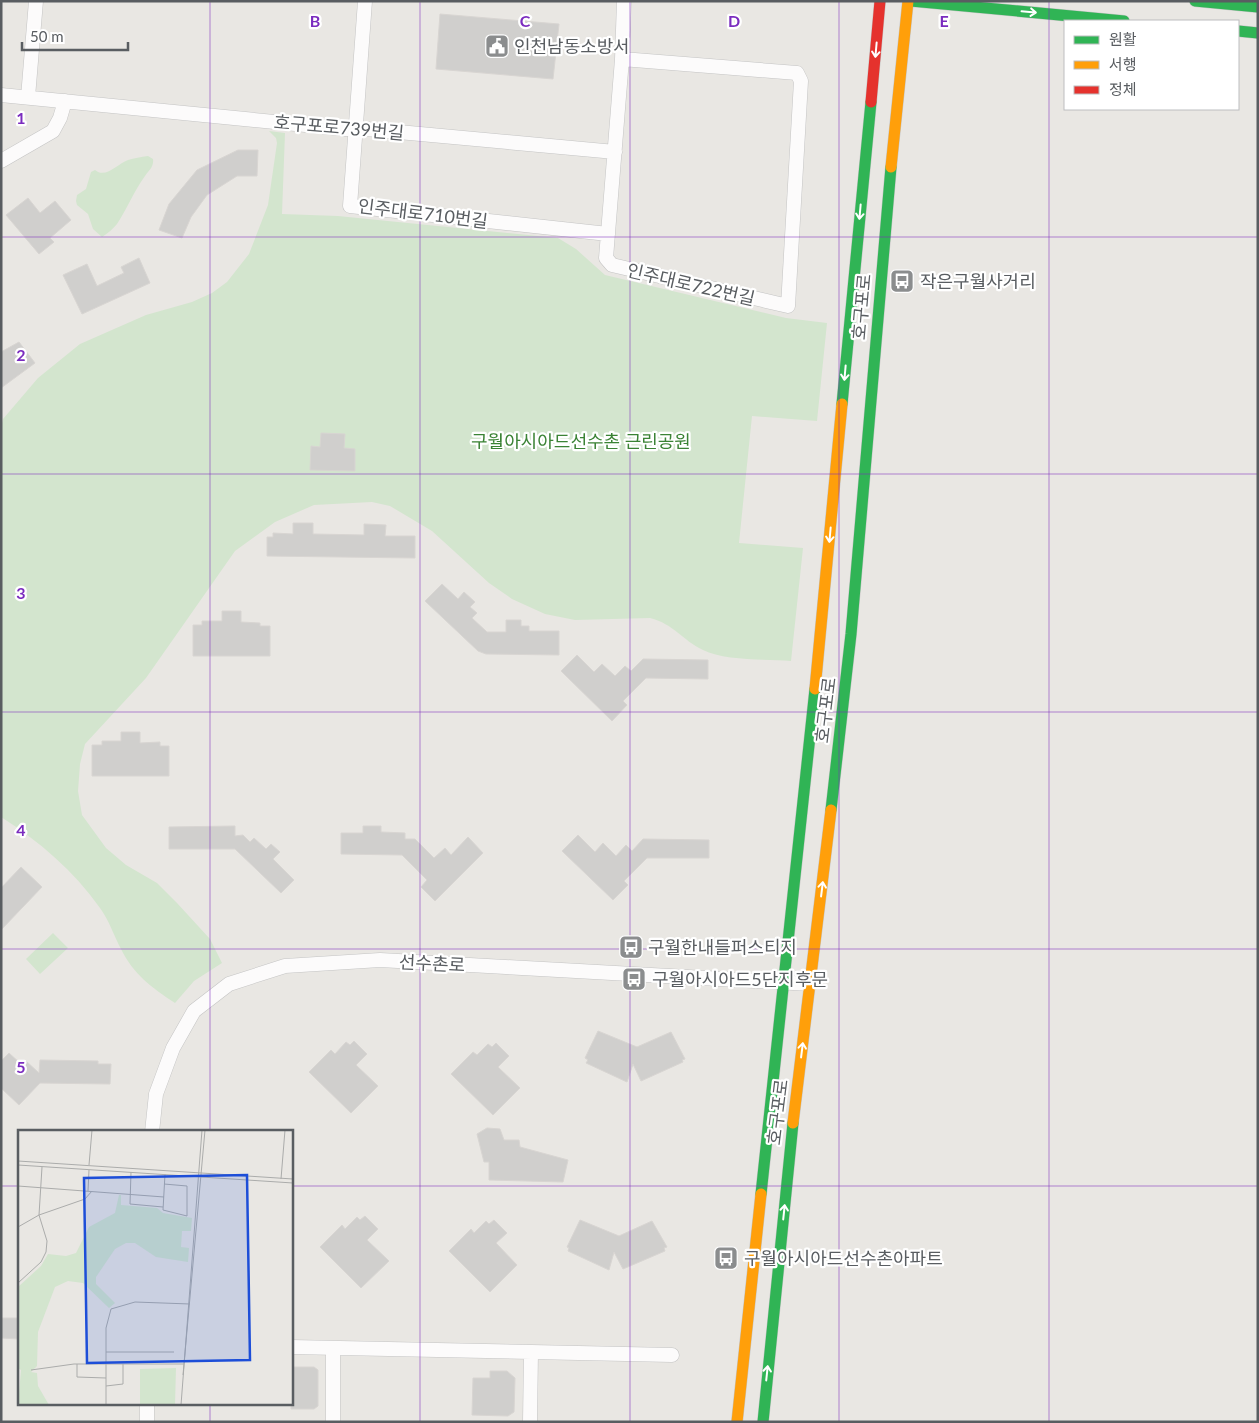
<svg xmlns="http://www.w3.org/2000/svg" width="1259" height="1423" viewBox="0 0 1259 1423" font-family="Lato,'Noto Sans KR',sans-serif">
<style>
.green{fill:#d3e5ce}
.building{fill:#d0cfcd;stroke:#d8d5d2}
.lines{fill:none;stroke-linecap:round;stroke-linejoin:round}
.street-casing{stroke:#c4c4c4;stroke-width:15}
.fast-casing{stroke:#c5c5c5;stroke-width:12}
.slow-casing{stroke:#c5c5c5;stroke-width:12}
.jam-casing{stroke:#c5c5c5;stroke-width:12}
.street{stroke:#fcfbfb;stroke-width:14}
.fast{stroke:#30b455;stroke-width:11}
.slow{stroke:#ff9f0a;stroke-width:11}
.jam{stroke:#e5322d;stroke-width:11}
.oneway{stroke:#fff}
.grid{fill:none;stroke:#7b2cbf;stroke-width:1;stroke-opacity:0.55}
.labels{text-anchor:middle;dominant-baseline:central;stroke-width:4.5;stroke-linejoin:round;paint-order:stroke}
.poi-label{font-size:18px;fill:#595d61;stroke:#fff;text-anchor:start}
.street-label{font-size:18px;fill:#595d61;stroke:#fff}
.park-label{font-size:18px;fill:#3b8335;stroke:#fff}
.inset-road{fill:none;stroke:#abacab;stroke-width:1}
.view{fill:#1d4ed8;fill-opacity:0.15;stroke:#1d4ed8;stroke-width:2.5}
.inset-edge{fill:none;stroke:#595d61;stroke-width:2.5}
.grid-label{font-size:16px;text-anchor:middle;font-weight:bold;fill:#7b2cbf;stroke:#fff;stroke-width:4.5;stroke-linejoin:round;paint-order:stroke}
</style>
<rect width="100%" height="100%" fill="#e9e7e3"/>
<!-- green -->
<path class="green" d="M269 131 285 133 282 214 338 216 558 238 576 249 605 275 786 318 827 323 817 421 752 416 739 543 803 548 791 661C766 659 724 661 703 650 682 640 674 624 650 618L575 620 545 614 512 599 489 583 432 531 390 506 372 502 314 505 275 522 235 551 146 678 85 744 80 764 78 791 82 815 106 848 126 865 157 883 177 903 210 939 222 963 194 981 175 1003C151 987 134 975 121 949 114 936 109 920 100 908 74 871 39 841 1 817V427L3 419 38 378 80 344 146 315 192 302 212 293 227 282 249 254 268 205 277 143 276 138Z
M148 156 153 159C154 167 149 170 145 176 134 191 127 209 117 224 113 229 108 233 102 237L93 229 88 214 77 205 76 201 77 195 86 189 91 172 95 170C106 179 117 164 128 160 134 158 141 157 148 156Z
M53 933 68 948 40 974 26 959Z"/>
<!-- building -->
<path class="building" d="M440 14 559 24 553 79 436 69Z
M238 150H258L257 176H237L207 195 191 217 182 238 159 230 169 204 197 170Z
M28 198 40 213 55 201 71 220 50 238 54 242 39 254 6 215Z
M139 258 150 283 82 314 63 275 87 264 97 286 124 273 121 267Z
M19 342 35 363 1 388V352Z
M321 433 345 434 344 448 355 449V471L310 470 311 446 320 447Z
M293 523H313V534L364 535V524L386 525 385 536H415V558L267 556V537H273V533L293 534Z
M442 584 458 599 464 592 475 602 470 607 477 613 472 618 487 632H506V620H521V626H529V631H559V655L486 654 478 651 425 601Z
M222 611H241V622L260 623V626H270V656H193V625H202V621H222Z
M577 655 594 672 602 664 615 676 625 666 631 671 643 659 708 660V679L646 678 623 701 627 705 612 721 561 671Z
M121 732H140V743L160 742V746H169V776H92V745H102V741H121Z
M235 826V836L243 835 250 842 254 838 266 849 271 844 280 852 273 859 294 880 281 893 235 849H169V827Z
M363 826H381V832L405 833V839H415L434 858 445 848 451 855 468 837 483 853 435 901 421 887 427 880 402 855 341 854V833H363Z
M578 835 595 852 603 843 616 856 626 845 632 851 643 839 709 840V858H647L624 881 628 885 613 900 562 851Z
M21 867 42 887 1 930V888Z
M598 1031 637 1047 671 1032 685 1059 682 1060 683 1062 641 1081 633 1064 627 1082 586 1063 588 1060 585 1058Z
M354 1041 367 1054 356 1065 378 1086 351 1113 309 1072 331 1050 335 1054 346 1042 350 1045Z
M496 1043 509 1056 498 1067 520 1088 493 1115 451 1074 473 1052 477 1055 488 1044 492 1047Z
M9 1053 22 1065 26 1061 39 1073 40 1060 98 1061V1064H111L110 1084 40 1083 19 1105 1 1088V1061Z
M487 1128 500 1129 504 1140H519L520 1147 568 1160 563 1182 489 1180V1162H484L477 1134Z
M365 1216 378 1229 367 1240 389 1261 361 1288 320 1247 342 1225 345 1229 357 1217 360 1220Z
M494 1220 507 1233 496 1243 517 1265 490 1292 449 1251 471 1229 474 1233 486 1221 489 1224Z
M580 1220 619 1236 652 1221 667 1247 664 1248 665 1251 623 1269 614 1252 609 1270 568 1251 569 1248 567 1247Z
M1 1318H19V1339L1 1338Z
M291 1367H314L318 1370V1406L314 1409H291Z
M490 1371H507L515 1378 514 1412 508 1416 472 1415 473 1378H490Z"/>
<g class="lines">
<!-- street casing -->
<g class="street-casing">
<path id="street" d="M365 1 350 206 608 234
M622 59 797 73 801 81 788 306 612 265 606 258 622 59 624 1
M1 95 346 129 355 128 615 152
M28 97 36 1
M1 161 53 131 60 118 65 101
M152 1132 156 1094 173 1048 194 1011 229 984 285 966 380 960 811 984
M291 1347 672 1355
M147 1422V1404
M333 1422V1348
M530 1422 531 1352"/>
</g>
<!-- fast casing -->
<g class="fast-casing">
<path id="fast" d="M911 1 1124 21
M1195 1 1258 7
M1238 31 1258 33
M842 404 871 102
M831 810 851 634 891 167
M761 1194 815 689
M763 1422 793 1123"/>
</g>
<!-- slow casing -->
<g class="slow-casing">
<path id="slow" d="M891 167 908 1
M815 689 842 404
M793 1123 831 810
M737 1422 761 1194"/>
</g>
<!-- jam casing -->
<g class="jam-casing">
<path id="jam" d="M871 102 880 1"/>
</g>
<!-- street -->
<use href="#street" class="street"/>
<!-- fast -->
<use href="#fast" class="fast"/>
<!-- slow -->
<use href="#slow" class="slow"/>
<!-- jam -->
<use href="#jam" class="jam"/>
</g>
<!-- one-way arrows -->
<defs><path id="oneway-shaft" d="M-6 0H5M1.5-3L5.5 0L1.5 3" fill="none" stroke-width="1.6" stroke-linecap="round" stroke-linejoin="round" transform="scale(1.25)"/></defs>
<g class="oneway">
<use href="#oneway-shaft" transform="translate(1029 12) rotate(5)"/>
<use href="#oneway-shaft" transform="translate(876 50) rotate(95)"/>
<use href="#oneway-shaft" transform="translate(860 212) rotate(95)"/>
<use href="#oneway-shaft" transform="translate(845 373) rotate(95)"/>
<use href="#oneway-shaft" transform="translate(830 535) rotate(95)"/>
<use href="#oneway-shaft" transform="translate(822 889) rotate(-83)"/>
<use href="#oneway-shaft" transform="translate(802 1050) rotate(-83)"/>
<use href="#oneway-shaft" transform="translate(784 1212) rotate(-84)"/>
<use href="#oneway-shaft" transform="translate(767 1373) rotate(-84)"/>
</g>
<!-- grid -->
<path class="grid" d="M210 1V1132M420 1V1422M630 1V1422M839 1V1422M1049 1V1422M1 237H1258M1 474H1258M1 712H1258M1 949H1258M1 1186H19M291 1186H1258M210 1404V1422"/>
<!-- icons -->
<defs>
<g id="civic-square" transform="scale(1.25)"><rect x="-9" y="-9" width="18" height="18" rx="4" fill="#8b8d8e" stroke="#fff"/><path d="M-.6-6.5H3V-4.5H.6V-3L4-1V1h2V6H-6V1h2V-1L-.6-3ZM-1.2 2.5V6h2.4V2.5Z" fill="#fff"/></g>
<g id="bus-square" transform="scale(1.25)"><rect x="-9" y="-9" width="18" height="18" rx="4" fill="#8b8d8e" stroke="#fff"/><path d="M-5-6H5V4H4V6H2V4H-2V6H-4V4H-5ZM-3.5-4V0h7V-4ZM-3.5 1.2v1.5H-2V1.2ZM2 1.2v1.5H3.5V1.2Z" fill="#fff"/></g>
</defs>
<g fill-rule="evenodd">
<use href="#civic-square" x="497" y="46"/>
<use href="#bus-square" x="902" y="281"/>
<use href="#bus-square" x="631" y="947"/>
<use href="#bus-square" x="634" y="979"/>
<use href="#bus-square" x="726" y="1258"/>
</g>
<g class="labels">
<!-- poi labels -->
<g class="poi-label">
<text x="514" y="46">인천남동소방서</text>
<text x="920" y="281">작은구월사거리</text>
<text x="648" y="947">구월한내들퍼스티지</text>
<text x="652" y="979">구월아시아드5단지후문</text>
<text x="744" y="1258">구월아시아드선수촌아파트</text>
</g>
<!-- street labels -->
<g class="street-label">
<text transform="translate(339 127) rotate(5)">호구포로739번길</text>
<text transform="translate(423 213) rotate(7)">인주대로710번길</text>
<text transform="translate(691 284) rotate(13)">인주대로722번길</text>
<text transform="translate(861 307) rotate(-85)">호구포로</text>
<text transform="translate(825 710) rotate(-83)">호구포로</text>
<text transform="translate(432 963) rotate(3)">선수촌로</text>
<text transform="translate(777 1112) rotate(-83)">호구포로</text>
</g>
<!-- park labels -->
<g class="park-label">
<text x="581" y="441">구월아시아드선수촌 근린공원</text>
</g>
</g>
<!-- overview -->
<g transform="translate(18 1130)">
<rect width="275" height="275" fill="#e9e7e3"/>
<path d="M101 65H103V75L139 78 145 83 174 88 173 101H164L163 117 171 118 170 132 138 127 117 113H108L97 119 78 147V154L97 173 91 178 65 153 50 151 37 157 20 202 19 236 13 242 19 243 20 256 31 275H0L3 240 0 238V157L23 136 30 124 48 126 58 123 71 97 97 83ZM158 238 157 275H122V239Z" fill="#d3e5ce"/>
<path class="inset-road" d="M0 31 275 49M0 35 275 53M71 35 74 0M113 42 112 74 145 77M263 49 267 0M146 54 169 56V86L145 80 147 44M0 56 146 67M70 61 71 40M0 97 21 85 67 69 74 61M0 153 23 132 28 122 29 111 21 85 24 37M88 222H156M59 234V247L88 248M13 240 56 234H166M165 245 187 0M88 256 105 254V234M88 275V198L93 179 117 172 172 174M163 275 184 0"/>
<path class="view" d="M229 45 232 230 69 233 66 48Z"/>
<rect width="275" height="275" class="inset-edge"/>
</g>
<g class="grid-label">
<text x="315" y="27">B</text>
<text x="525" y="27">C</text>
<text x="734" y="27">D</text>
<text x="944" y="27">E</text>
<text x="21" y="124">1</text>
<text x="21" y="361">2</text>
<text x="21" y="599">3</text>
<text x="21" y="836">4</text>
<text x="21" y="1073">5</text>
</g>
<!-- border -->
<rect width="1259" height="1423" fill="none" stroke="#595d61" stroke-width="5"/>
<!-- legend -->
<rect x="1064" y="20" width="175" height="90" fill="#ffffff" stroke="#bdbec0"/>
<rect x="1074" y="36" width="25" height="8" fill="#30b455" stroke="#bdbec0"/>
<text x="1109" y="45" font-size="15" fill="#595d61">원활</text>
<rect x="1074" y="61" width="25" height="8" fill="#ff9f0a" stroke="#bdbec0"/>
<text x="1109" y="70" font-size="15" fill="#595d61">서행</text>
<rect x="1074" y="86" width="25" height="8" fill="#e5322d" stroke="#bdbec0"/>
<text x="1109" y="95" font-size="15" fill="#595d61">정체</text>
<!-- scale -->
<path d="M22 42v8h106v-8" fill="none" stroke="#595d61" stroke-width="2.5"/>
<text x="30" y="42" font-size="15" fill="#595d61" stroke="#ffffff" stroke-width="4" paint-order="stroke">50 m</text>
</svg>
